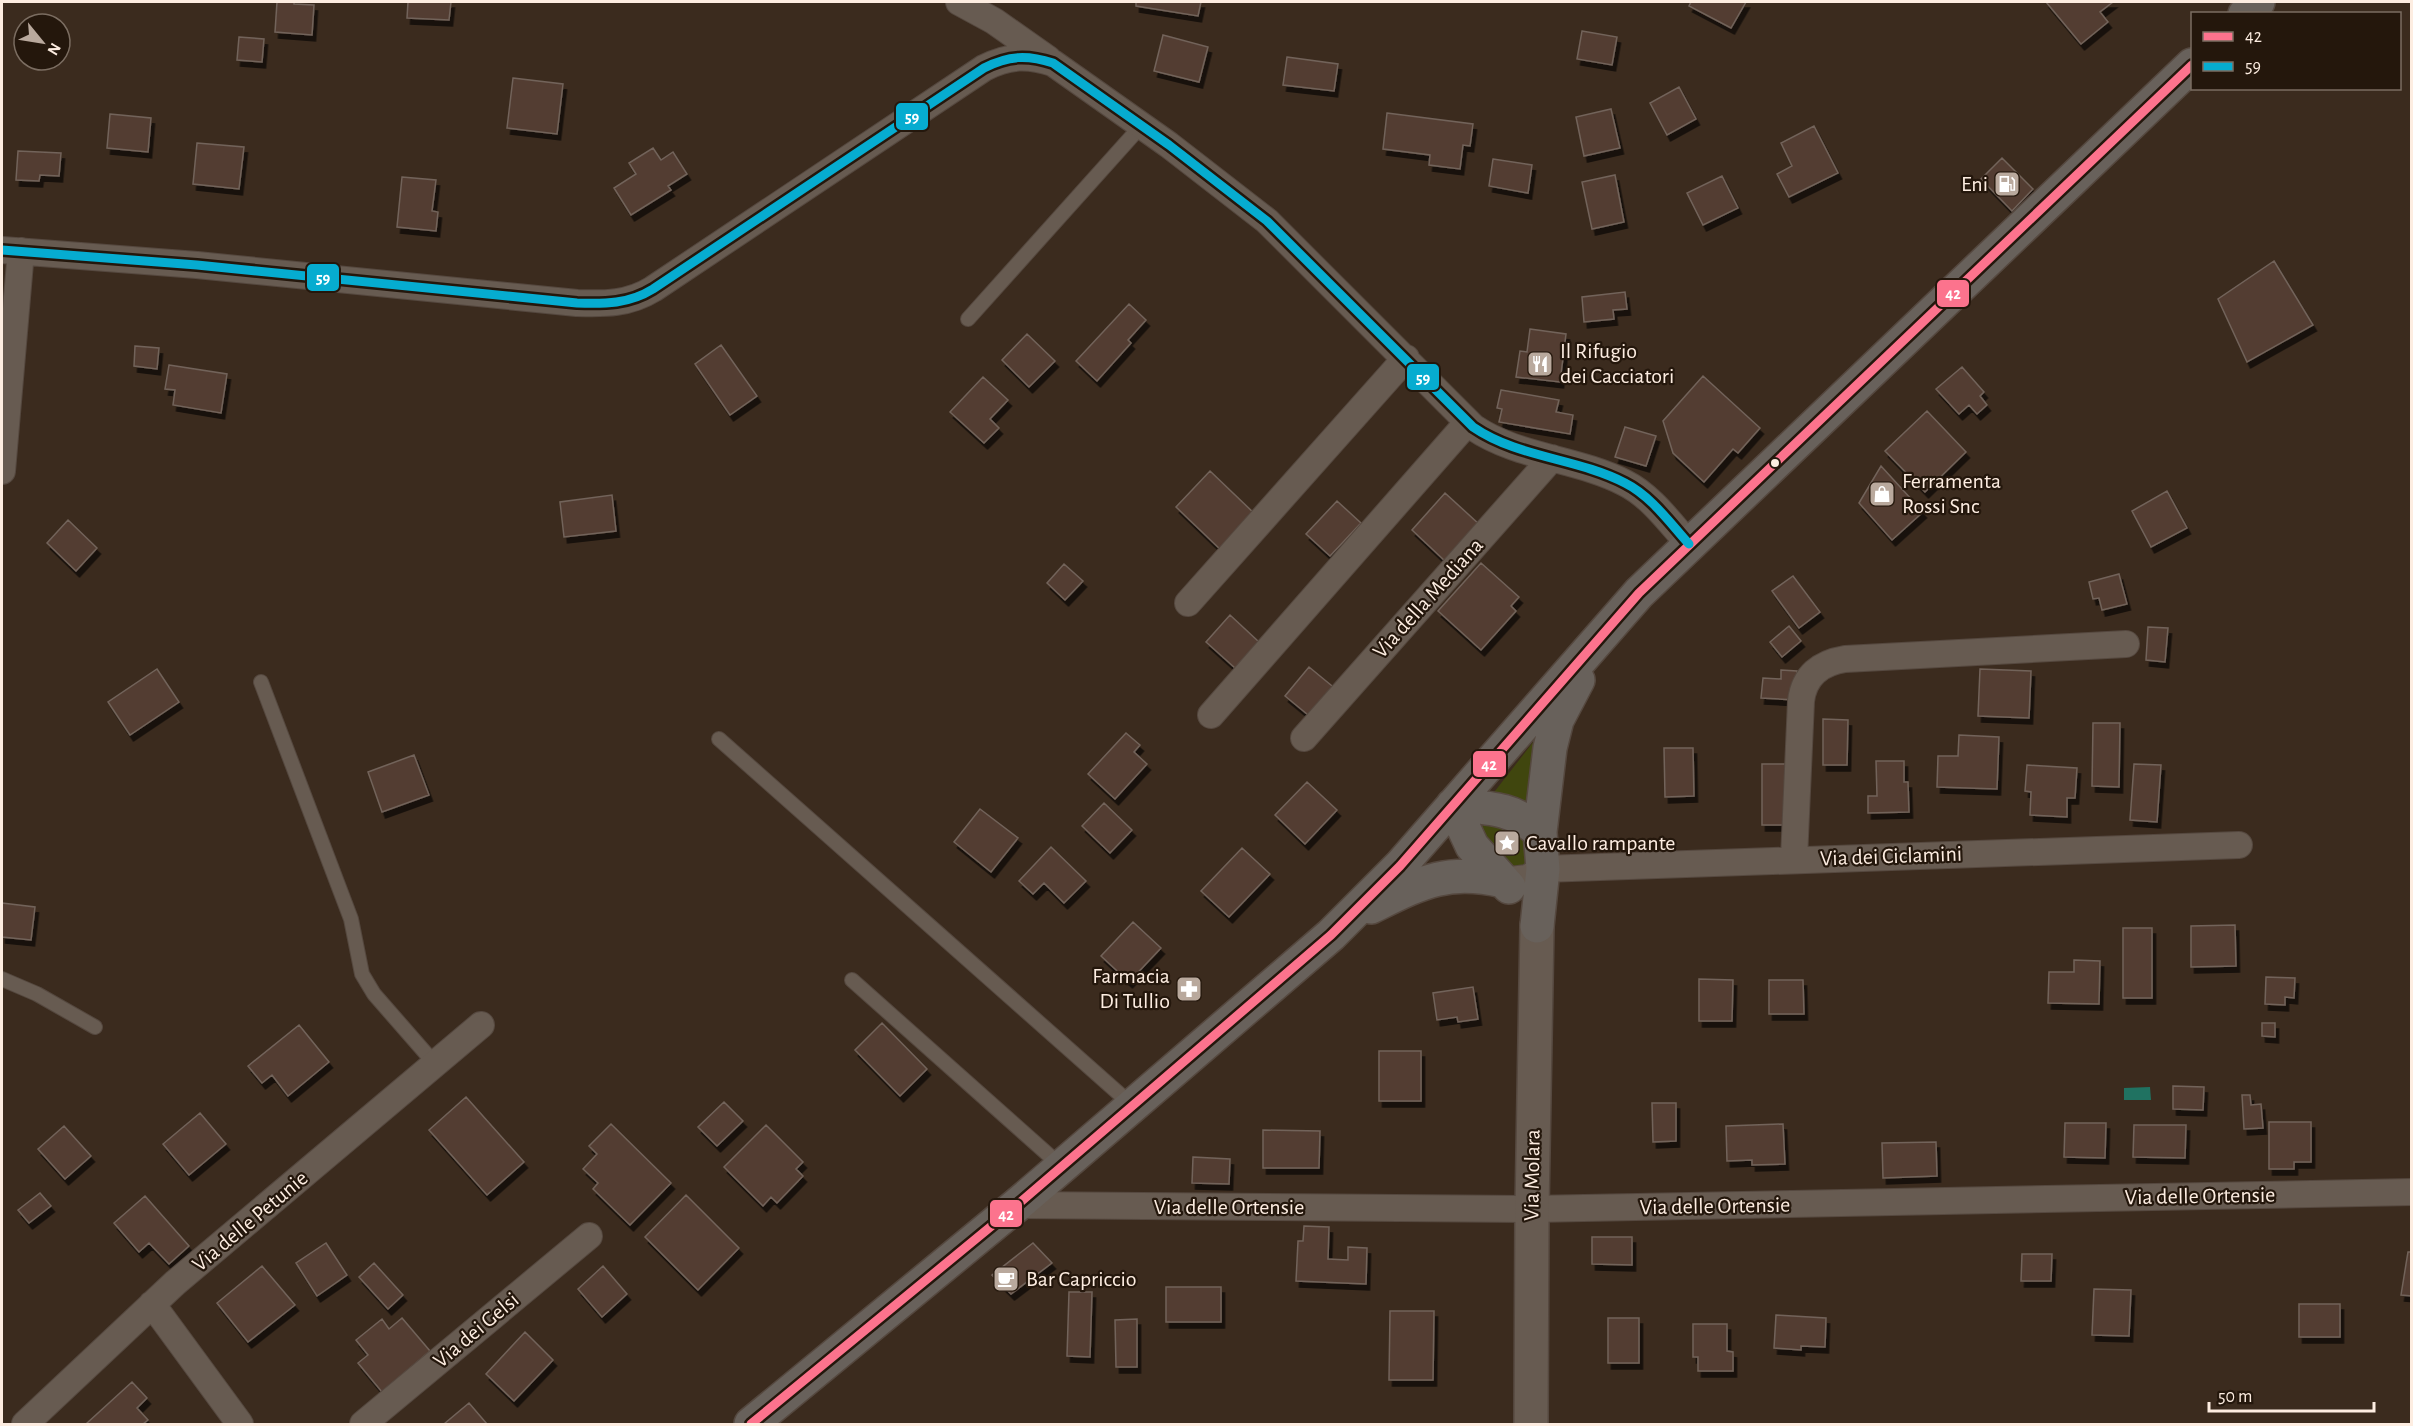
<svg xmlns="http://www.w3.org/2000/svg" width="2413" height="1426" viewBox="0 0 2413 1426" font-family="'Alegreya Sans',sans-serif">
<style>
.green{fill:#40460e}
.water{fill:#207261}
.building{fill:#533e33;stroke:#72635a;stroke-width:1.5;filter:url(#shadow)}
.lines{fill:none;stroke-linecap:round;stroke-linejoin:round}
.service-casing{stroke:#55483f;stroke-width:16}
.minor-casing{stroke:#55483f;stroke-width:28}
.tertiary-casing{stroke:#55483f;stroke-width:36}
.secondary-casing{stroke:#55483f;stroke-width:36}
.service{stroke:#675b51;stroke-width:14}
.minor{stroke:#675b51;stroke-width:26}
.tertiary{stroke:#675b51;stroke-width:33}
.secondary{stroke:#68615b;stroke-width:33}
.bus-1-casing{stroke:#24170c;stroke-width:14}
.bus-2-casing{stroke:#24170c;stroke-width:14}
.bus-1{stroke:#fc738d;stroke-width:9}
.bus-2{stroke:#06acd0;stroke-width:9}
.bus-dot{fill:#fdede1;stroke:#24170c;stroke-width:2}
.labels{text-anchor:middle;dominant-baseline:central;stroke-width:4.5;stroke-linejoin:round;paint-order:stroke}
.poi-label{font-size:22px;fill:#fdede1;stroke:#24170c;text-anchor:start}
.street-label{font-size:22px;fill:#fdede1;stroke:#24170c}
.line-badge{stroke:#24170c;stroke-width:2}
.badge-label{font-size:16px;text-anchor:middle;font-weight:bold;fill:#fff}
</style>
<defs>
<filter id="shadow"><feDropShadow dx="3.5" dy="6" stdDeviation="0" flood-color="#0009"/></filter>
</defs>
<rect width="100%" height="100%" fill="#3b2b1e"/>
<!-- green -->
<path class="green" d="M1537 737 1533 811 1488 800Z
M1492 817 1532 845 1527 869 1507 872 1474 820Z"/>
<!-- water -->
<path class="water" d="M2150 1087 2151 1100H2124V1088Z"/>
<!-- building -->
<path class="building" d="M277 2H294V4L314 5 312 35 275 32Z
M408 2H451L449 20 407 18Z
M1136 2H1201L1198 16 1136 6Z
M1691 2H1746L1731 28 1689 6Z
M2046 2H2113L2100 12 2108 22 2081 44Z
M1582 31 1617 37 1612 65 1577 59Z
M1163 35 1208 47 1199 82 1154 71Z
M239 37 264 39 262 62 237 60Z
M1287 57 1338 64 1334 91 1283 85Z
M513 78 563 84 557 134 507 128Z
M1679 87 1696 119 1667 135 1650 103Z
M1611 109 1620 148 1584 156 1576 117Z
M1387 113 1473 124 1470 146 1463 145 1460 169 1429 165 1430 155 1383 149Z
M110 114 151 118 148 152 107 148Z
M1814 126 1838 173 1789 197 1777 174 1792 166 1781 143Z
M197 143 244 147 239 189 193 184Z
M653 148 661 160 673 152 687 174 668 186 671 190 631 215 614 188 636 174 629 163Z
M18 151 61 153 59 176 40 175 39 181 16 180Z
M2002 158 2033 189 2012 211 1981 179Z
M1493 159 1532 165 1528 193 1489 186Z
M1615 175 1624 222 1592 229 1582 182Z
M1722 176 1738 208 1703 225 1687 193Z
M402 177 436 180 432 211 438 212 436 231 397 227Z
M2274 261 2313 325 2247 362 2218 299Z
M1625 292 1627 309 1613 310 1614 319 1584 322 1582 297Z
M1129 304 1146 320 1128 340 1131 343 1097 381 1076 361Z
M1530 329 1566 334 1560 382 1516 377 1520 351 1527 352Z
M1027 334 1055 361 1029 387 1002 360Z
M721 345 757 396 730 415 695 364Z
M135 346 159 348 157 369 134 366Z
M169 365 227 374 221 413 173 405 175 390 165 389Z
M1962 367 1984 392 1980 396 1987 405 1977 414 1969 405 1959 414 1936 389Z
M1703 376 1760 428 1738 453 1733 449 1704 482 1673 453 1663 421Z
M983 377 1008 400 990 419 999 428 984 443 950 412Z
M1501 390 1559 400 1556 412 1573 415 1570 434 1499 422 1502 409 1497 408Z
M1927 411 1966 452 1925 492 1885 451Z
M1625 427 1656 436 1646 466 1615 457Z
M1881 466 1923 512 1892 540 1859 503Z
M1210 471 1257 516 1223 552 1176 507Z
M2167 491 2187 528 2151 547 2132 511Z
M1445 493 1480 525 1446 562 1412 530Z
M612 495 616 531 564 537 560 502Z
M1337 501 1361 523 1330 556 1306 534Z
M68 520 97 548 76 571 47 543Z
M1481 563 1519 597 1511 606 1516 611 1481 650 1438 611Z
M1064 564 1083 581 1065 600 1047 583Z
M2119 574 2127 604 2102 610 2099 598 2093 599 2089 582Z
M1793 576 1820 612 1799 628 1772 591Z
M1230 615 1259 642 1235 668 1206 642Z
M1789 626 1801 641 1782 657 1770 642Z
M2148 627 2168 628 2165 662 2146 660Z
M1309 667 1337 690 1313 719 1285 696Z
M157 669 179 702 130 735 108 702Z
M1980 669 2031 671 2029 718 1978 716Z
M1781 670 1797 671 1795 700 1761 698 1763 678 1781 679Z
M1823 719 1848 720 1847 765H1823Z
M2093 723H2120L2119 787 2092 786Z
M1126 733 1140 745 1134 752 1147 764 1115 799 1088 774Z
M1959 735 1999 737 1997 789 1937 787 1938 756H1958Z
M1664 748H1693L1694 796 1665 797Z
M414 755 429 795 382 812 368 772Z
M1876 761H1904V782H1908L1909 812 1868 813V796H1877Z
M1762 764H1791V825H1762Z
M2134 764 2161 765 2157 822 2130 820Z
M2027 765 2077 768 2075 798H2067V817L2030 815 2031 792 2025 791Z
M1307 782 1337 810 1305 844 1275 815Z
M1104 803 1132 830 1110 853 1082 826Z
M980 809 1018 838 991 872 954 842Z
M1051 847 1086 881 1064 903 1044 883 1033 894 1019 881Z
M1242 848 1270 874 1229 917 1201 891Z
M2 903 35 907 31 940 2 937Z
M1133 922 1161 948 1129 982 1101 956Z
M2235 925 2236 966 2191 967V926Z
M2123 928H2152V998H2123Z
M2074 960 2100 961 2099 1004 2048 1003 2049 972H2074Z
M2266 977 2295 978 2294 998 2285 997V1005L2265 1004Z
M1699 979 1733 980 1732 1021H1699Z
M1769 980H1803L1804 1014H1769Z
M1473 987 1478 1019 1458 1022 1457 1017 1437 1020 1433 993Z
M882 1023 927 1069 900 1096 855 1050Z
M2262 1023H2275V1037L2262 1036Z
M299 1025 329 1062 288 1096 272 1075 262 1083 248 1066Z
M1379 1051H1421V1101H1379Z
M2173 1086 2204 1087 2203 1110 2173 1109Z
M2242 1095H2250L2251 1105 2261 1104 2263 1128 2244 1129Z
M466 1097 524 1162 487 1195 429 1130Z
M724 1102 743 1121 717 1146 698 1127Z
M1652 1103H1676V1141L1653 1142Z
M200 1113 226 1144 189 1175 163 1144Z
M2269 1122H2311V1162H2294V1169H2269Z
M2065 1123H2106L2105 1158 2064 1157Z
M611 1124 671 1183 630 1225 593 1189 598 1183 583 1169 597 1154 589 1146Z
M1783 1124 1785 1164 1752 1165V1160L1727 1161 1726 1126Z
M766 1125 803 1162 796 1169 803 1176 777 1203 771 1197 763 1206 724 1167Z
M2134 1125H2186L2185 1158 2133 1157Z
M64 1126 91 1156 65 1179 38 1149Z
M1263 1130 1320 1131 1319 1168H1263Z
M1936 1142 1937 1176 1883 1178 1882 1143Z
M1193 1157 1230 1159 1229 1184 1192 1183Z
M40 1193 51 1206 29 1223 18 1210Z
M686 1195 739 1248 698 1290 645 1237Z
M145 1196 189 1246 169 1264 149 1243 139 1252 114 1223Z
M1304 1226 1329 1227 1328 1259 1348 1260V1247L1367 1248 1366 1284 1296 1281 1298 1241H1303Z
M1592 1237H1632V1265L1592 1264Z
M326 1243 347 1275 317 1296 296 1263Z
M1033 1243 1052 1263 1011 1294 992 1275Z
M2408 1252H2412V1296L2401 1295Z
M2022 1254H2052L2051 1281H2021Z
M374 1263 403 1295 388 1309 359 1277Z
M262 1266 295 1305 248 1342 217 1303Z
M603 1266 627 1294 602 1317 578 1289Z
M1166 1287H1221V1322H1166Z
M2094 1289 2131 1290 2129 1336 2092 1335Z
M1069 1292H1092L1090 1357 1067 1356Z
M2299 1304H2340V1337H2299Z
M1390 1311H1434L1433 1380H1389Z
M1776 1315 1826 1318 1825 1347 1801 1346V1350L1774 1348Z
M402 1318 430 1351 382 1392 358 1363 368 1355 356 1340 382 1319 389 1329Z
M1608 1318H1639V1363H1608Z
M1137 1319V1367H1116L1115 1320Z
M1693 1324H1727V1351L1733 1352V1371H1698V1357H1693Z
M525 1332 553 1360 514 1401 486 1374Z
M132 1382 147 1398 137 1408 148 1420 143 1424H86Z
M469 1403 487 1424H444Z"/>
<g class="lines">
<!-- service casing -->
<g class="service-casing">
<path id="service" d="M968 319 1142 125
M261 682 351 919 362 974 374 994 436 1065
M719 739 1133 1106
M2 979 37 994 95 1027
M852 980 1061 1166"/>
</g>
<!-- minor casing -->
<g class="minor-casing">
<path id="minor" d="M959 2 994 21 1048 59
M2 250 197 265 577 303C605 304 629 304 653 289L984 68C1009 55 1028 55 1053 63L1169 145 1267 221 1473 427C1518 458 1577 458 1625 483 1651 496 1670 523 1689 544
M2 471 21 251
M1188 603 1406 358
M1211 715 1468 422
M1304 738 1552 458
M1794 859 1801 701C1804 676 1820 663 1845 659L2126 644
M1503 881 1527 878 1543 869 2239 845
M1017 1205 1532 1209 2412 1192
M152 1304 240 1424
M25 1424 175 1283 481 1025
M363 1424 589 1236"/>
</g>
<!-- tertiary casing -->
<g class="tertiary-casing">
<path id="tertiary" d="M1531 1424 1532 1209 1537 926"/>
</g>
<!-- secondary casing -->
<g class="secondary-casing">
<path id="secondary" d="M2245 14 2258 2
M1453 805 1472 846 1509 887
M1453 805C1489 808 1512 807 1540 832
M1371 907C1420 883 1446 868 1503 881
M1537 926 1543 869 1540 832 1550 748 1557 720 1578 680
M751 1424 1017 1205 1331 935 1400 866 1639 593 2192 65"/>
</g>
<!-- service -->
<use href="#service" class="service"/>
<!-- minor -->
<use href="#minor" class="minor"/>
<!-- tertiary -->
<use href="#tertiary" class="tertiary"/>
<!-- secondary -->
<use href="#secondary" class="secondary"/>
<!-- bus-1 casing -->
<g class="bus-1-casing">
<path id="bus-1" d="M751 1424 1017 1205 1331 935 1400 866 1639 593 2192 65"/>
</g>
<!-- bus-2 casing -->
<g class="bus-2-casing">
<path id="bus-2" d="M2 250 197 265 577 303C605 304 629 304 653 289L984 68C1009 55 1028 55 1053 63L1169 145 1267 221 1473 427C1518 458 1577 458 1625 483 1651 496 1670 523 1689 544"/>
</g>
<!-- bus-1 -->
<use href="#bus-1" class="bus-1"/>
<!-- bus-2 -->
<use href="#bus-2" class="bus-2"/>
</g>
<!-- icons -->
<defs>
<g id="fuel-square" transform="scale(1.35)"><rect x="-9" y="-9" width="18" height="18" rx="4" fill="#b9a99d" stroke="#24170c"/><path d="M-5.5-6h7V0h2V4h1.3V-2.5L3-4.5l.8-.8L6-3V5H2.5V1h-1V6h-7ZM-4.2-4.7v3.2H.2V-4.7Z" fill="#fff"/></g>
<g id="restaurant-square" transform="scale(1.35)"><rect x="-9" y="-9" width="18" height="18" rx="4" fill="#b9a99d" stroke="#24170c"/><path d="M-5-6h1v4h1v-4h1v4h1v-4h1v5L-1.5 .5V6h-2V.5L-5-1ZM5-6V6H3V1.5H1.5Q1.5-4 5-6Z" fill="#fff"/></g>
<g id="shop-square" transform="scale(1.35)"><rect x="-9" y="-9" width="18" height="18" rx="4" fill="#b9a99d" stroke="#24170c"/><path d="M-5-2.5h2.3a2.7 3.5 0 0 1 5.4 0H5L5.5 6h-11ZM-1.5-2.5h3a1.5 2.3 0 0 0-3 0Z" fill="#fff"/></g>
<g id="sight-square" transform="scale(1.35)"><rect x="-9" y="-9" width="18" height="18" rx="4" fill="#b9a99d" stroke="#24170c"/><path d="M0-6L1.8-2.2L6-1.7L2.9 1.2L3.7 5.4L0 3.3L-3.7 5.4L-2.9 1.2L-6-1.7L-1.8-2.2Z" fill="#fff"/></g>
<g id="pharmacy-square" transform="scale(1.35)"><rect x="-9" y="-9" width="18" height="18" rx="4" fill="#b9a99d" stroke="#24170c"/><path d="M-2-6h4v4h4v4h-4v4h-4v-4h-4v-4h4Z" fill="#fff"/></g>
<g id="cafe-square" transform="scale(1.35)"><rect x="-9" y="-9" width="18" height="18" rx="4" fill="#b9a99d" stroke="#24170c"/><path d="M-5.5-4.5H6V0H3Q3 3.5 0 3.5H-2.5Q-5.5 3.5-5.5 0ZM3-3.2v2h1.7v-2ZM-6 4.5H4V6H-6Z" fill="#fff"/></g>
</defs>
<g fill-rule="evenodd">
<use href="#fuel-square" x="2007" y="184"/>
<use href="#restaurant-square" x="1540" y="364"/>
<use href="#shop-square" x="1882" y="494"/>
<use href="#sight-square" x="1507" y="843"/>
<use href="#pharmacy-square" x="1189" y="989"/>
<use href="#cafe-square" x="1006" y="1279"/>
</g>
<!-- markers -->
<circle class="bus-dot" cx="1775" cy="463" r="5"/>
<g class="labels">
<!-- poi labels -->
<g class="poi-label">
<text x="1988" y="184" text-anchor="end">Eni</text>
<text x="1560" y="351">Il Rifugio<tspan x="1560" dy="25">dei Cacciatori</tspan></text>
<text x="1902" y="481">Ferramenta<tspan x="1902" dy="25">Rossi Snc</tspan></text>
<text x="1526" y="843">Cavallo rampante</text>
<text x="1170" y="976" text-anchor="end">Farmacia<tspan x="1170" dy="25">Di Tullio</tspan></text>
<text x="1026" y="1279">Bar Capriccio</text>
</g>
<!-- street labels -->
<g class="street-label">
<text transform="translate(1428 598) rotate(-48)">Via della Mediana</text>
<text transform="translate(1891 856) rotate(-2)">Via dei Ciclamini</text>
<text transform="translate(1532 1175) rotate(-89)">Via Molara</text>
<text transform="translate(2200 1196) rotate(-1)">Via delle Ortensie</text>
<text transform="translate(1715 1206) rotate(-1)">Via delle Ortensie</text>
<text x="1229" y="1207">Via delle Ortensie</text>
<text transform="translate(250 1221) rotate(-40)">Via delle Petunie</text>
<text transform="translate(476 1330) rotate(-40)">Via dei Gelsi</text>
</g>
</g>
<g class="line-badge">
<rect x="895" y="102" width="34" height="29" rx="6" fill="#06acd0"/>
<rect x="306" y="263" width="34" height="29" rx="6" fill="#06acd0"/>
<rect x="1936" y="279" width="34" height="29" rx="6" fill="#fc738d"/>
<rect x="1406" y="363" width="34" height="28" rx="6" fill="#06acd0"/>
<rect x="1472" y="750" width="35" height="28" rx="6" fill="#fc738d"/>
<rect x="989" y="1199" width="34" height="29" rx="6" fill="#fc738d"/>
</g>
<g class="badge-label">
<text x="912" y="122">59</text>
<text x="323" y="283">59</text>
<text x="1953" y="299">42</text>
<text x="1423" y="383">59</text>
<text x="1489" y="770">42</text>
<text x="1006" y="1220">42</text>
</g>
<!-- border -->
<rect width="2413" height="1426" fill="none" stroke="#fdede1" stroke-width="6"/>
<!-- legend -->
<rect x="2191" y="12" width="210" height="78" fill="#24170c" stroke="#7b6d61" stroke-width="1.5"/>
<rect x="2203" y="32" width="30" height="9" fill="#fc738d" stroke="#7b6d61" stroke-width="1.5"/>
<text x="2245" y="42" font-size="18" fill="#fdede1">42</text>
<rect x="2203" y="62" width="30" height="9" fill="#06acd0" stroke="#7b6d61" stroke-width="1.5"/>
<text x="2245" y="72" font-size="18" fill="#fdede1">59</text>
<!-- north arrow -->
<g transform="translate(42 42) rotate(120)"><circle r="28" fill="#24170c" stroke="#7b6d61" stroke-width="1.5"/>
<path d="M0-4.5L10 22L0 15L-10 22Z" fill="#b9a99d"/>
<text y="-9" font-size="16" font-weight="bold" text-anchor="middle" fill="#fdede1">N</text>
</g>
<!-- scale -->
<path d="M2209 1402v9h165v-9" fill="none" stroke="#fdede1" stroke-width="3"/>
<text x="2218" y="1402" font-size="18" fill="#fdede1" stroke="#24170c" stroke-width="4.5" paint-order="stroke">50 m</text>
</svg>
